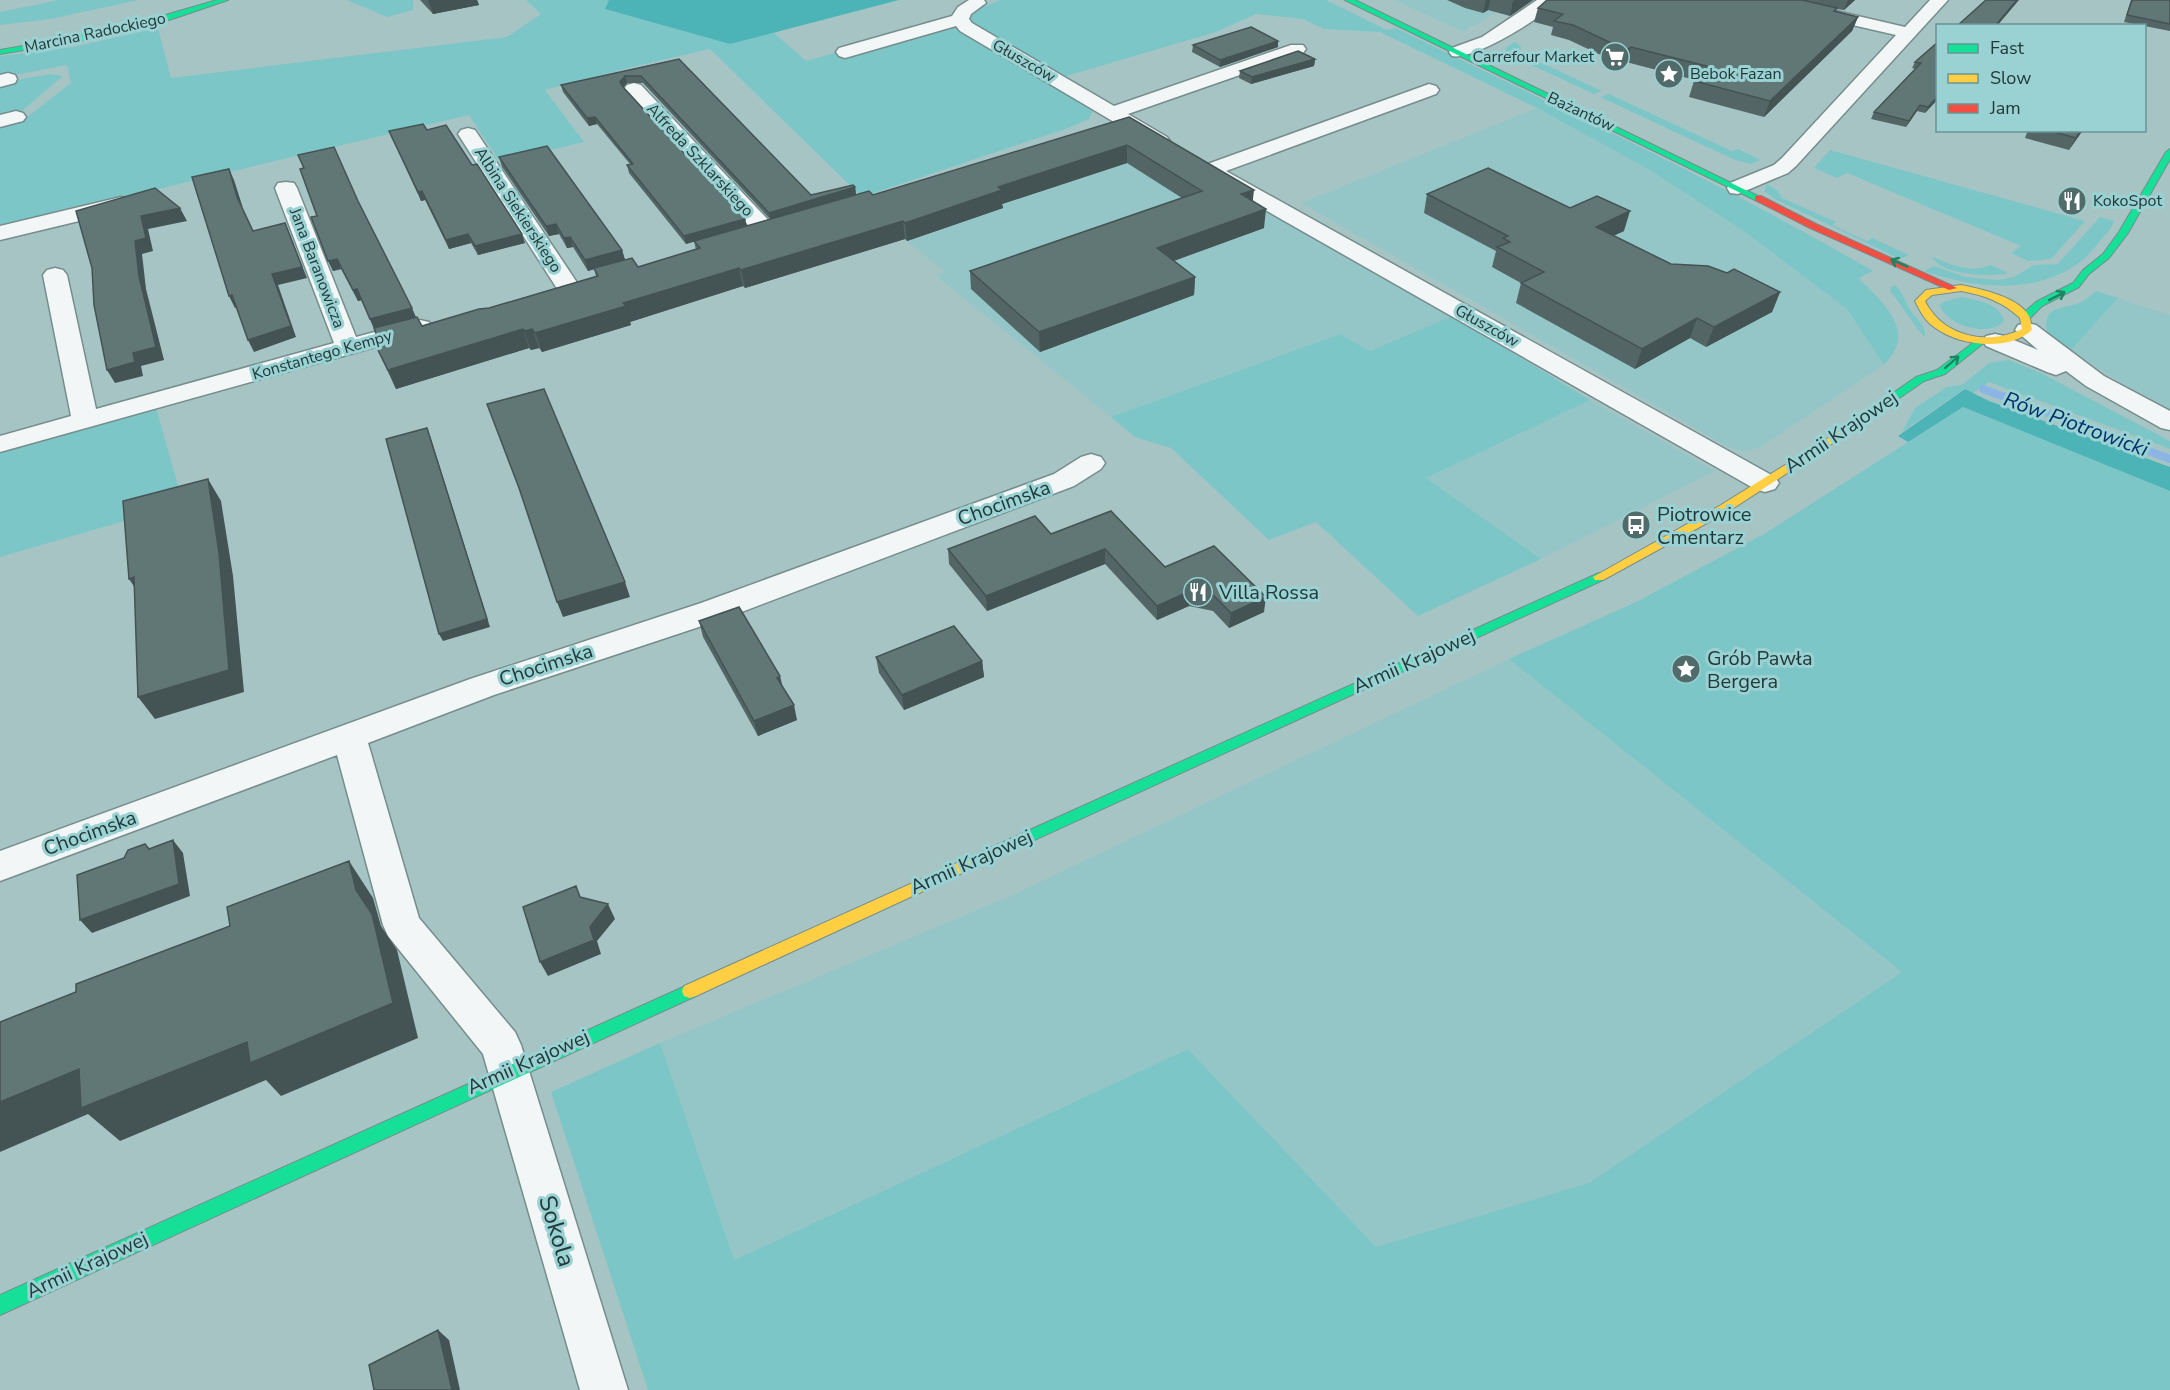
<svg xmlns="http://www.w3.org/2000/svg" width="2170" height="1390" viewBox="0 0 2170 1390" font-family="'Nunito Sans',sans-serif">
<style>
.built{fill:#95c6c7}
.green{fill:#7dc6c7}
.forest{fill:#4cb4b6}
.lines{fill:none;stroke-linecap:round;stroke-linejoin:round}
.stream{stroke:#8bb5e5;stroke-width:8}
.street-casing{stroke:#768d8d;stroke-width:3}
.fast-casing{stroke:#768d8d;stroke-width:2}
.slow-casing{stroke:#768d8d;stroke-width:2}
.jam-casing{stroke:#768d8d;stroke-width:2}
.street{fill:#f2f6f6;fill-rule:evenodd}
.fast{fill:#16e098;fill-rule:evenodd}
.slow{fill:#ffcf43;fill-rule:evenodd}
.jam{fill:#f24e42;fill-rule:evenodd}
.wall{fill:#536665;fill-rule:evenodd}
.shaded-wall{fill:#445353}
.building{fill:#617776;stroke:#445353;stroke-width:1.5}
.oneway{stroke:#1d8464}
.labels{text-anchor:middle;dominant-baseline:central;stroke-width:6;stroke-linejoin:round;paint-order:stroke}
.far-street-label{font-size:16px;fill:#223939;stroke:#9ad1d2}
.far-poi-label{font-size:16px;fill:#223939;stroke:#9ad1d2;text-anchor:start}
.street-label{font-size:20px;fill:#223939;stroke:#9ad1d2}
.poi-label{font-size:20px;fill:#223939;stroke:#9ad1d2;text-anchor:start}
.water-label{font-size:21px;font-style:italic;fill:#012f6a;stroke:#9ad1d2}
.near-street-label{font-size:24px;fill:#223939;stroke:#9ad1d2}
</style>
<rect width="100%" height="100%" fill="#a7c4c5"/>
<!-- built -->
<path class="built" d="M1393 0H1514L1476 25 1467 28 1469 29 1465 32Z
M1537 108 1650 170 1745 232 1847 309 1884 365 1759 448 1743 451 1730 448 1301 203Z
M1134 131 1452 316 1370 351 1340 334 1111 417 935 275 945 272 907 241Z
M2118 298 2170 315V409L2120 382 2071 350Z
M1590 400 1715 471 1541 559 1425 478Z
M1509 659 1902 972 1589 1183 1376 1247 1188 1049 733 1260 660 1043 1008 897Z"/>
<!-- green -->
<path class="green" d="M59 0H139L50 19 0 25V12Z
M347 0H413V10L387 17Z
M526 0H609L605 9 730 44 773 32 806 61 951 20 1094 107 1089 119 1068 128 862 197 710 49 628 68 545 90 584 142 500 162 469 115 183 183 87 208 0 227V127L22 121 71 83 67 65 0 78V56L73 47 158 28 171 78 507 37 541 14Z
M1000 0H1326L1387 30 1396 28C1556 107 1719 181 1873 271L1859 278C1875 295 1909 323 1895 350 1893 355 1888 360 1884 365L1847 309 1745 232 1650 170 1537 108 1380 32 1324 29 1303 19 1256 14 1216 32 1063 77 967 20 969 13Z
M1515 42 1522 48 1516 51 1602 91 1594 94 1508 54 1505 48Z
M50 74 63 76 22 111 0 117V83Z
M1609 94 1732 151 1738 149 1761 160 1751 164 1735 160 1600 97Z
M1830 150 2085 221 2051 259 2028 261 2011 253 2021 246 1847 173 1837 178 1814 168Z
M1767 184 1777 190 1782 198 1836 222 1832 225 1867 241 1872 238 1909 255 1900 259 1775 199 1764 191Z
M2100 217 2114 221 2111 228C2101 239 2092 253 2080 262 2035 296 1973 288 1924 271L1934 266 1965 277 1998 280 2014 277 2034 265 2058 264Z
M1931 256C1949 264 1971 274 1991 265L2008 273C1992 278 1950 274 1937 263 1935 261 1933 258 1931 256Z
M1895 285C1904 293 1904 302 1911 311 1917 320 1926 325 1925 337 1921 335 1897 299 1890 291L1891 287Z
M2096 291 2118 298 2071 350 2047 332C2041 303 2067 311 2085 300 2089 297 2092 294 2096 291Z
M1961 297C1977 300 2000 303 2004 321 1990 338 1947 326 1940 306L1943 302Z
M1452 316 1590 400 1426 478 1541 559 1418 616 1316 522 1269 540 1171 448 1135 437 1111 417 1340 334 1370 351Z
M2009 360 2041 373 2170 441V449L1989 382 1973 393 1964 389 1902 432 1915 408 1947 387 1962 385 1989 363Z
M156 407 183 504 0 557V451Z
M1963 407 2170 491V1390H648L551 1092 660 1043 734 1260 1188 1049 1376 1247 1589 1183 1902 972 1509 659 1636 602 1764 534Z"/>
<!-- forest -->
<path class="forest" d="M609 0H899L730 44 605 9Z
M1965 389 1989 401 2170 467V491L1963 407 1908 442 1898 436Z"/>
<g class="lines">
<!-- stream -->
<path class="stream" d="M1983 389 2170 459"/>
<!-- street casing -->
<g class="street-casing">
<path id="street" d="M969 0H984L986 3 971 14 969 19 972 23 1114 106 1291 45H1303L1306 49 1303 53 1128 114 1167 137 1170 141 1167 145H1153L960 31 956 26 845 58 839 56 836 52 839 48 952 16 958 7Z
M1537 0H1558C1545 17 1472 61 1452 56L1449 52 1452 48 1482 37Z
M1758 0H1789L1905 27 1930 0H1948L1796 166 1788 173 1738 194 1730 193 1727 188 1730 183 1774 165 1782 158 1896 35 1761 4Z
M8 73 15 75 17 79 15 83 0 87V75Z
M634 83 641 85 774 226 777 231 774 236 766 238 758 236 627 93 624 89 627 85Z
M1429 84 1436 86 1439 90 1436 94 1226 171 1775 477 1779 483 1775 489 1765 492 1755 489 1202 174 1198 170 1202 166Z
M16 111 23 113 26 117 23 121 0 127V115Z
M468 128 475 130 580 287 576 292 568 294 560 292 556 287 458 134 461 130Z
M286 182 294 183 297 188 356 337 420 320 429 322 432 327 429 332 0 452V436L71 416 43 275 47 270 55 268 63 270 67 275 96 409 334 343 275 188 278 183Z
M121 197 129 199 132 204 129 209 0 240V226Z
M2027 323 2036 325 2104 376 2170 411V430L2161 428 2086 386 2066 371 2056 375 2047 372 1986 346 1983 341 1986 336 1995 334 2004 336 2038 350 2015 330 2018 325Z
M1091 454 1101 457 1105 463 1101 469 1074 486 723 619 494 695 368 743 419 918 515 1032 521 1045 628 1390H580L483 1054 388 936 383 925 337 755 0 881V851L470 679 701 603 1054 474 1081 457Z"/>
</g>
<!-- fast casing -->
<g class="fast-casing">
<path id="fast" d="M217 0H228L172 19 114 35 0 54V50L114 30Z
M1345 0H1355L1762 198 1755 200Z
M2170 149V159L2128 233 2109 258 2089 274 2079 287 2042 306 2029 319H2021V315L2036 302 2073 283 2083 270 2103 254 2119 232 2166 152Z
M1981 337 1986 340 1985 342 1945 374 1924 381 1850 432H1842L1840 430 1916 377 1937 370Z
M1599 573 1603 574 1605 577 1603 580 982 864 977 866 972 864 969 860 972 856Z
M690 984 696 986 698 991 696 996 0 1315V1295Z"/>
</g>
<!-- slow casing -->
<g class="slow-casing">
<path id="slow" d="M1961 285C1981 289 2019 297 2029 316 2031 320 2031 326 2032 330 2008 352 1959 346 1934 327 1925 321 1920 311 1915 301L1926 290ZM1961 291C1984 295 2003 302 2020 318L2022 329C1988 346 1943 337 1925 301L1932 295Z
M1846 427 1852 430 1850 432 1729 511 1603 580H1595L1593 577 1721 505Z
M977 854 982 856 985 860 982 864 696 996 690 998 684 996 682 991 684 986Z"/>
</g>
<!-- jam casing -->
<g class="jam-casing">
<path id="jam" d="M1755 196H1761L1816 224 1957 288 1949 290 1810 228 1755 200Z"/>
</g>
<!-- street -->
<use href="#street" class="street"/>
<!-- fast -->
<use href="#fast" class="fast"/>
<!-- slow -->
<use href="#slow" class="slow"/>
<!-- jam -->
<use href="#jam" class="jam"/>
</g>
<!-- wall -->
<path class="wall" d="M420 0H477L479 5 433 14Z
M1447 0H1533L1510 16 1488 10 1483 13 1465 8Z
M1547 0H1855L1844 10 1837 9 1836 11 1858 17 1852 31 1764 117 1689 97 1694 81 1695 80 1626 62 1622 65 1569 40 1551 35 1553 27 1534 22 1538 8Z
M2131 0H2170V31L2124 22Z
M1938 42V99L1925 113 1917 111 1906 127 1871 119 1874 112 1916 69 1912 68 1915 62Z
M1193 45 1278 47 1220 67 1192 52Z
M679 59 811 195 855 187 856 194 873 195 1129 117 1252 201 1264 228 1174 261 1195 277 1194 295 1040 352 971 289 970 271 1182 198 1127 163 1002 204 1003 208 907 241 905 239 745 288 743 286 630 322 631 325 542 352 539 348 531 350 529 348 396 389 373 340 378 339 362 300 358 301 341 269 333 271 304 168 358 201 416 317 422 326 489 308 596 276 594 269 588 271 573 247 567 248 559 234 549 236 502 167 499 157 622 250 625 260 638 267 696 250 694 241 686 244 629 173 627 165 630 164 597 124 589 126 563 92 561 85ZM627 83H643L770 219 747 226 745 219 623 87Z
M1315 59 1314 66 1251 84 1239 78 1240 71Z
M427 130 525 243 478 255 471 243 449 249 425 200 421 201 389 131Z
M2028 130H2083L2069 150 2025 138Z
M1427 194 1570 208 1624 231 1613 236 1671 264 1780 292 1772 312 1706 347 1690 338 1635 369 1516 303 1521 283 1492 267 1496 251 1424 213Z
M1111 511 1165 567 1264 612 1229 628 1213 611 1189 606 1157 620 1105 564 987 611 949 564 948 549 1051 534Z
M699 621 797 720 758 736 703 637Z
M876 657 982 661 984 677 904 710 879 673Z"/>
<!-- shaded-wall -->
<path class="shaded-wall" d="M428 0H477L479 5 433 14Z
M1486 0H1490L1488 10 1483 13Z
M1515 0H1533L1510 16 1513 1Z
M1848 0H1855L1844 10Z
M2017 0H2019L1997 26H1995Z
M1858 17 1852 31 1764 117 1770 101Z
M1278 41V47L1220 67V60Z
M1631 47 1626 62 1622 65 1626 50Z
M1315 59 1314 66 1251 84 1252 77Z
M625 76 627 83 622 89 620 82Z
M1938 96V99L1925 113 1928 107Z
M1920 105 1917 111 1906 127 1909 121Z
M595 117 597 124 589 126 587 118Z
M2081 130H2083L2069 150 2076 138Z
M1127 145V163L1002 204 1003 208 907 241 905 223 998 187Z
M229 169 234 180 243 208 237 197Z
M855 187 856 195 771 220 769 213Z
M1254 190 1252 208 1241 194Z
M422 191 425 200 421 201 418 192Z
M180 208 187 221 148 229 153 251 142 254 146 289 164 360 141 366 143 376 115 383 107 370 133 353 139 276 135 241 141 216Z
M1266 209 1264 228 1156 267 1157 248Z
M1630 211 1624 231 1590 246 1596 227Z
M745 219 747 227 686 244 684 236Z
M903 221 905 239 745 288 741 270Z
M285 223 307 278 278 285 296 337 254 352 248 340 272 274Z
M556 224 559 234 549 236 546 226Z
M468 234 471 243 449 249 446 240Z
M522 234 525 243 478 255 475 246Z
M570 237 573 247 567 248 564 238Z
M622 250 625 260 588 271 585 260Z
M337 259 341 269 333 271 328 261Z
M739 268 743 286 630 322 631 325 542 352 535 333 623 303Z
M1195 277 1194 295 1040 352 1039 332Z
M357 289 362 300 358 301 353 290Z
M1780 292 1772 312 1706 347 1714 327Z
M232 295 238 307 235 308 229 296Z
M412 308 416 318 375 330 370 319Z
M1697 318 1690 338 1635 369 1642 349Z
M523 329 529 348 396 389 388 370Z
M532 329 539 348 531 350 524 331Z
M427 428 430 436 490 627 443 641 439 634Z
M208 479 221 501 233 576 244 692 155 719 138 697Z
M1105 549V564L987 611 986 596Z
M134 577 144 601 129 579Z
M625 582 630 597 563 617 557 602Z
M1190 591 1189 606 1157 620V606Z
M1266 597 1264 612 1229 628 1231 613Z
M982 661 984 677 904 710 902 695Z
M780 676 784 692 777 678Z
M794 705 797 720 758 736 754 721Z
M173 840 183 853 190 896 92 933 80 920Z
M349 861 373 898 381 926 397 950 418 1038 281 1096 266 1080 120 1141 88 1114 0 1152V1102L356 890Z
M608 904 615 919 597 941 601 954 548 976 540 962Z
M438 1330 449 1340 460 1390H452Z"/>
<!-- building -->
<path class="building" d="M1547 0H1802L1837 8 1834 11 1858 17 1770 101 1694 81 1710 67 1631 47 1626 50 1573 25 1554 21 1563 14 1538 8Z
M1986 0H2017L1995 26H1957Z
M2132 0H2170V24L2127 15Z
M1251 27 1278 41 1220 60 1193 45Z
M1938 42V96L1928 107 1920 105 1909 121 1874 112 1921 63 1915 62Z
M1298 51 1315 59 1252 77 1240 71Z
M679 59 811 195 853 185 855 187 769 213 641 76H625L620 82 623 87 745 219 684 236 627 165 633 164 595 117 587 118 561 85Z
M1129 117 1254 190 1241 194 1266 209 1157 248 1195 277 1039 332 970 271 1202 191 1127 145 998 187 1002 190 905 223 903 221 741 270 739 268 623 303 626 306 535 333 532 329 524 331 523 329 388 370 373 340 378 339 374 328 417 317 422 326 479 309 489 308 598 276 594 268 632 258 638 267 700 248 694 241 869 191 873 195Z
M423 124 427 130 446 125 472 165 477 164 522 234 475 246 468 234 446 240 422 191 418 192 389 131Z
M2047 130H2081L2076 138Z
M547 146 622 250 585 260 570 237 564 238 556 224 546 226 499 157Z
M334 147 358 201 412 308 370 319 357 289 353 290 337 259 328 261 311 217 317 216 300 169 304 168 298 155Z
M1488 168 1570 208 1597 196 1630 211 1596 227 1671 264 1708 266 1727 273 1734 269 1780 292 1714 327 1697 318 1642 349 1521 283 1544 272 1497 247 1510 242 1503 238 1508 236 1427 194Z
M229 169 237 197 253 231 285 223 302 267 272 274 291 326 248 340 232 295 229 296 192 177Z
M155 188 180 208 141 216 146 238 135 241 139 276 156 347 133 353 135 362 107 370 94 305 92 268 76 211Z
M544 389 625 582 557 602 519 488 487 404Z
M427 428 487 619 439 634 386 439Z
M208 479 219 553 229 670 138 697 134 577 129 579 123 501Z
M1111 511 1165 567 1214 546 1266 597 1231 613 1214 596 1190 591 1157 606 1105 549 986 596 948 549 1035 516 1051 534Z
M739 607 780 676 777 678 794 705 754 721 699 621Z
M954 626 982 661 902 695 876 657Z
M173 840 179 884 80 920 77 875 124 858 128 850 145 844 149 849Z
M349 861 356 890 372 914 393 1003 250 1063 247 1042 81 1108 79 1069 0 1102V1022L76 992V984L230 926 227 907Z
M576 886 580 897 608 904 590 927 594 940 540 962 523 907Z
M438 1330 452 1390H374L369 1365Z"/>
<!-- one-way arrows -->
<defs><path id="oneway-shaft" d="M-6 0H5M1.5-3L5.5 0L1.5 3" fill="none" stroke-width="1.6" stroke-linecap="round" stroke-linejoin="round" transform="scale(1.5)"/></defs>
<g class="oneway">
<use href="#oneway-shaft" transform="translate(1899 263) rotate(-156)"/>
<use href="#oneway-shaft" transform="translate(2057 296) rotate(-27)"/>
<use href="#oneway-shaft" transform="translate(1952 362) rotate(-41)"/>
</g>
<!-- icons -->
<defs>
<g id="supermarket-disc" transform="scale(1.5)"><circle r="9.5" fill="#516a6a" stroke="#9ad1d2"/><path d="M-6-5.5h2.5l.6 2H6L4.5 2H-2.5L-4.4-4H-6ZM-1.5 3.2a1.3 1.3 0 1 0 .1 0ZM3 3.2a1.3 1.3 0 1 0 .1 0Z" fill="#fff"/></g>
<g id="sight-disc" transform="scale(1.5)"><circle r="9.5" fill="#516a6a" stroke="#9ad1d2"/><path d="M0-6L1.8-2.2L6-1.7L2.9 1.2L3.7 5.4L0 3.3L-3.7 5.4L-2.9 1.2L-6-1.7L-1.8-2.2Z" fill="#fff"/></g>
<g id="restaurant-disc" transform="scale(1.5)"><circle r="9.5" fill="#516a6a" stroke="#9ad1d2"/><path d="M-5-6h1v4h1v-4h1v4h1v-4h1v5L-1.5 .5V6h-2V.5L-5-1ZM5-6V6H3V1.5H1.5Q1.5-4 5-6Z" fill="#fff"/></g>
<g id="bus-disc" transform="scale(1.5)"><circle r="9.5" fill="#516a6a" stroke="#9ad1d2"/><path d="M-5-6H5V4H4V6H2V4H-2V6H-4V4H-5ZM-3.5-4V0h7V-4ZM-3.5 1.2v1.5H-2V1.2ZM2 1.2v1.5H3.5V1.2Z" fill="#fff"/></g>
</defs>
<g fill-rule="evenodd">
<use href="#supermarket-disc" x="1615" y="57"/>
<use href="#sight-disc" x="1669" y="74"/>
<use href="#restaurant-disc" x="2072" y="201"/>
<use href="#bus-disc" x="1636" y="525"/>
<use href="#restaurant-disc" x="1198" y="592"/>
<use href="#sight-disc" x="1686" y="669"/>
</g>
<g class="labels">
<!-- far-street labels -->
<g class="far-street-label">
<text transform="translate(95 33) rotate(-12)">Marcina Radockiego</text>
<text transform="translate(1024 61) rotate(30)">Głuszców</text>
<text transform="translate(1581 112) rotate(25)">Bażantów</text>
<text transform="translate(700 160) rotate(47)">Alfreda Szklarskiego</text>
<text transform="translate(518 210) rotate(57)">Albina Siekierskiego</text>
<text transform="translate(317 268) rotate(69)">Jana Baranowicza</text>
<text transform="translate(1487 326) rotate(29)">Głuszców</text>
<text transform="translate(322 355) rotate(-16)">Konstantego Kempy</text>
</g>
<!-- far-poi labels -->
<g class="far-poi-label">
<text x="1594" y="57" text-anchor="end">Carrefour Market</text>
<text x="1690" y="74">Bebok Fazan</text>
<text x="2093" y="201">KokoSpot</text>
</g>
<!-- street labels -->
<g class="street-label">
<text transform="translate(1841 432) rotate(-34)">Armii Krajowej</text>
<text transform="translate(1004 503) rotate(-20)">Chocimska</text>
<text transform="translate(1414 661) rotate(-24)">Armii Krajowej</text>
<text transform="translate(546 665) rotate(-18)">Chocimska</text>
<text transform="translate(90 833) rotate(-20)">Chocimska</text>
<text transform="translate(971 862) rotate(-24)">Armii Krajowej</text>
<text transform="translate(528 1062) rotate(-24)">Armii Krajowej</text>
<text transform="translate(87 1265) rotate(-25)">Armii Krajowej</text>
</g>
<!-- poi labels -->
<g class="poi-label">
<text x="1657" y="514">Piotrowice<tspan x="1657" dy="23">Cmentarz</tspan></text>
<text x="1219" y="592">Villa Rossa</text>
<text x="1707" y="658">Grób Pawła<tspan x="1707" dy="23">Bergera</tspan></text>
</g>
<!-- water labels -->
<g class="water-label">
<text transform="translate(2076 424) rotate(20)">Rów Piotrowicki</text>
</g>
<!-- near-street labels -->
<g class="near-street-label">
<text transform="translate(557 1231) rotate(73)">Sokola</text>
</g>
</g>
<!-- legend -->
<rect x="1936" y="24" width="210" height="108" fill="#9ad1d2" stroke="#6a9495" stroke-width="1.5"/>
<rect x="1948" y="44" width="30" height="9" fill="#16e098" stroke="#6a9495" stroke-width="1.5"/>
<text x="1990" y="54" font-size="18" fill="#223939">Fast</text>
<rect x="1948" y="74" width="30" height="9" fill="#ffcf43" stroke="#6a9495" stroke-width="1.5"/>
<text x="1990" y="84" font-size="18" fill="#223939">Slow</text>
<rect x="1948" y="104" width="30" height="9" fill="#f24e42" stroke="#6a9495" stroke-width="1.5"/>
<text x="1990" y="114" font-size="18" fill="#223939">Jam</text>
</svg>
